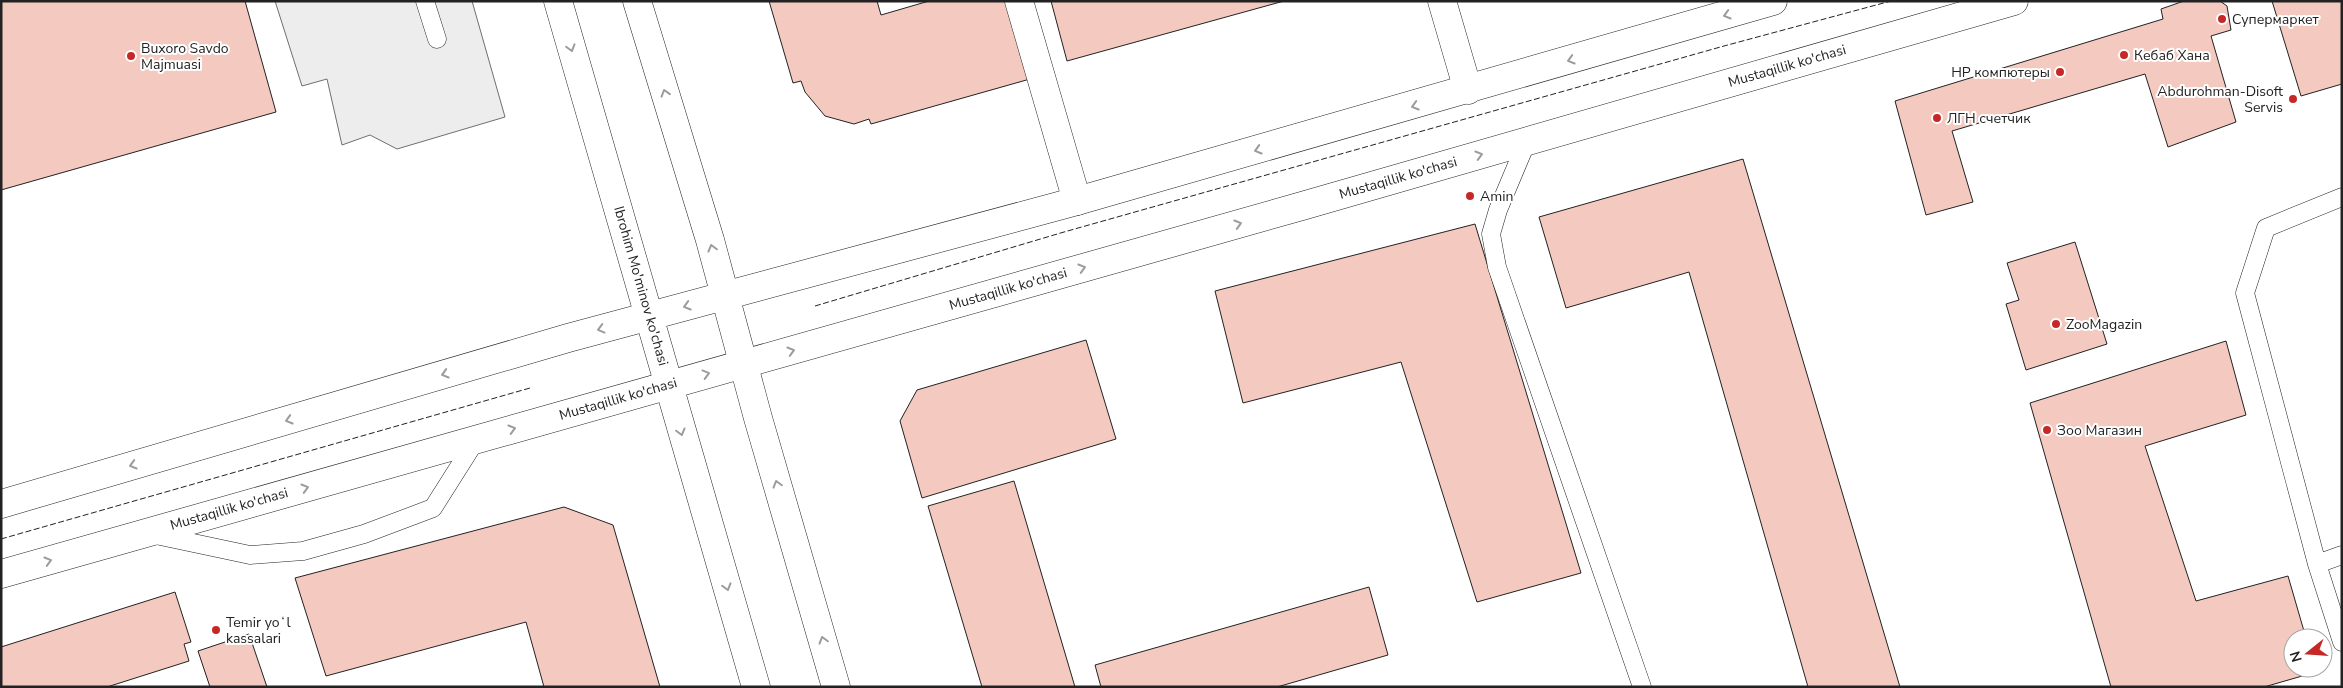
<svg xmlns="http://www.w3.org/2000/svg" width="2343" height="688" viewBox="0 0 2343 688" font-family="'Nunito Sans',sans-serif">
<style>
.parking{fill:#ededed;stroke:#6f6f6f}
.building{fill:#f3c9c0;stroke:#222}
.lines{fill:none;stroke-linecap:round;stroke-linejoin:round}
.lane-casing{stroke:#222;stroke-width:19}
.street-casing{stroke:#222;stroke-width:29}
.secondary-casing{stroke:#222;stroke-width:29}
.primary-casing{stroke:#222;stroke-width:29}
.lane{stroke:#fff;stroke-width:18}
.street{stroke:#fff;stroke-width:28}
.secondary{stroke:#fff;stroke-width:28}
.primary{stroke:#fff;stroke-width:28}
.fence{stroke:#222;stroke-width:1;stroke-dasharray:6 2.5;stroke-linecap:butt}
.oneway{stroke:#9c9c9c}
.poi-dot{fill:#c62828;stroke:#fff;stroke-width:2}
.labels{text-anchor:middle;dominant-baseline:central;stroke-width:4;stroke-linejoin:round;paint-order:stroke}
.poi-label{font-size:14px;fill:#222;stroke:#fff;text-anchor:start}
.street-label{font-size:14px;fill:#222;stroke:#fff}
</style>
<rect width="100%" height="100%" fill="#fff"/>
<!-- parking -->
<path class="parking" d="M275 1H472L505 117 397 149 370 135 342 145 327 79 302 86Z"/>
<!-- building -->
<path class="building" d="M1 1H245L276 112 1 190Z
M769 1H877L881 15 929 1H1008L1030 79 871 124 869 119 854 124 825 116 805 92 801 81 793 83Z
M1051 1H1284L1067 61Z
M2184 1H2220L2227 6 2231 30 2211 36 2236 122 2168 147 2145 74 1952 131 1973 202 1926 215 1895 101 2163 19 2161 9Z
M2272 1H2342V84L2301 96Z
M1743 159 1900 687H1808L1689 272 1566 308 1539 217Z
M1475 224 1581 573 1477 602 1401 362 1243 403 1215 291Z
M2075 242 2107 344 2026 370 2006 304 2019 300 2007 263Z
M1086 340 1116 439 922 498 900 421 917 390Z
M2226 341 2246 415 2145 446 2196 601 2288 576 2306 638H2293V668H2315L2316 672 2264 687H2111L2030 403Z
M1014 481 1075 687H982L928 506Z
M564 507 613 525 660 687H544L526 622 326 676 295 578Z
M1369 587 1388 655 1277 687H1101L1095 665Z
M175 592 191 642 184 644 189 661 107 687H1V647Z
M249 634 267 687H210L198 651Z"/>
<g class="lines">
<!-- lane casing -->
<g class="lane-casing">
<path id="lane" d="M425 1 437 39
M1527 141 1498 210 1491 234 1497 267 1642 687
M2342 197 2266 228 2245 293 2317 564 2342 642
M151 534 250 555 303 551 364 534 433 508 476 440
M2317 564 2342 555"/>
</g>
<!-- street casing -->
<g class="street-casing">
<path id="street" d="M1019 1 1077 201
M1442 1 1468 90"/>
</g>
<!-- secondary casing -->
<g class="secondary-casing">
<path id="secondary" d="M558 1 756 687
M637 1 710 240 758 418 836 687"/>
</g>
<!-- primary casing -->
<g class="primary-casing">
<path id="primary" d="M1 504 568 338 1077 201 1773 1
M1 574 1302 206 2014 1"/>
</g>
<!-- lane -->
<use href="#lane" class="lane"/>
<!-- street -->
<use href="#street" class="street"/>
<!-- secondary -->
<use href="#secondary" class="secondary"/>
<!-- primary -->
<use href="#primary" class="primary"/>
<!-- fence -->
<path class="fence" d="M815 306 1064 232 1724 46 1891 1
M1 539 530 388"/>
</g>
<!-- one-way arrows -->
<defs><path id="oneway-chevron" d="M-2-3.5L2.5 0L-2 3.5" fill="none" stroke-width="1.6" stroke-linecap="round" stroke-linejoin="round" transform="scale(1.25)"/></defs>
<g class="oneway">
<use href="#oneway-chevron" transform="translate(1727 15) rotate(164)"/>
<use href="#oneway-chevron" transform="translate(571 48) rotate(74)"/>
<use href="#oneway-chevron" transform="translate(1571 60) rotate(164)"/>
<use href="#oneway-chevron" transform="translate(665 93) rotate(-107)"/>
<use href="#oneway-chevron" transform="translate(1415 106) rotate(164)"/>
<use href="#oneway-chevron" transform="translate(1258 150) rotate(164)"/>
<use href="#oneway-chevron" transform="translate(1479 155) rotate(-16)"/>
<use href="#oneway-chevron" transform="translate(1238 224) rotate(-16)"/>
<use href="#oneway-chevron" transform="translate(712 248) rotate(-105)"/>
<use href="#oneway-chevron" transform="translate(1082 268) rotate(-16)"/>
<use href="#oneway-chevron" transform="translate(687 306) rotate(164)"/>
<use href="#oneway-chevron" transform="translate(601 329) rotate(165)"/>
<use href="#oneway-chevron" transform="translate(791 351) rotate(-16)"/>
<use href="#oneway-chevron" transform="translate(445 374) rotate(164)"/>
<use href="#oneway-chevron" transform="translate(706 374) rotate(-15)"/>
<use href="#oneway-chevron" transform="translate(289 420) rotate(164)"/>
<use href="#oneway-chevron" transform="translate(512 429) rotate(-16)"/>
<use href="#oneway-chevron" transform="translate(681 432) rotate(75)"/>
<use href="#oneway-chevron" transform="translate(133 465) rotate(164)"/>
<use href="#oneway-chevron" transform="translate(777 484) rotate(-106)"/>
<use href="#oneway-chevron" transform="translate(305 488) rotate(-16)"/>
<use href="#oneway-chevron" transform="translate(48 561) rotate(-16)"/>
<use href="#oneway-chevron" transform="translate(727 587) rotate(74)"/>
<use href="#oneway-chevron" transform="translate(823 640) rotate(-106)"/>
</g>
<!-- markers -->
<g class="poi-dot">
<circle cx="2222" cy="19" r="5"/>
<circle cx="2124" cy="55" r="5"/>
<circle cx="131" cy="56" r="5"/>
<circle cx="2060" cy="72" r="5"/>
<circle cx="2293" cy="99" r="5"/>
<circle cx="1937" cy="118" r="5"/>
<circle cx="1470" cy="196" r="5"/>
<circle cx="2056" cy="324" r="5"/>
<circle cx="2047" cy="430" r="5"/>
<circle cx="216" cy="630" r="5"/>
</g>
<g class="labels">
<!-- poi labels -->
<g class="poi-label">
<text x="2232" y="19">Супермаркет</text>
<text x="141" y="48">Buxoro Savdo<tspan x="141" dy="16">Majmuasi</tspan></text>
<text x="2134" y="55">Кебаб Хана</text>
<text x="2050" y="72" text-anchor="end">HP компютеры</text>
<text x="2283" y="91" text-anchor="end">Abdurohman-Disoft<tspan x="2283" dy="16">Servis</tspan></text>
<text x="1947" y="118">ЛГН счетчик</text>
<text x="1480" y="196">Amin</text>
<text x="2066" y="324">ZooMagazin</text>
<text x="2057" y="430">Зоо Магазин</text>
<text x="226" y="622">Temir yoʻl<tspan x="226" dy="16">kassalari</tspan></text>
</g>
<!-- street labels -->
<g class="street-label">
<text transform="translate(1787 66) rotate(-16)">Mustaqillik ko'chasi</text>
<text transform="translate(1398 178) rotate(-16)">Mustaqillik ko'chasi</text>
<text transform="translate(641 286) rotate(74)">Ibrohim Mo'minov ko'chasi</text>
<text transform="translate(1008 289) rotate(-16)">Mustaqillik ko'chasi</text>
<text transform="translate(618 399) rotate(-16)">Mustaqillik ko'chasi</text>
<text transform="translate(229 509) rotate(-16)">Mustaqillik ko'chasi</text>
</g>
</g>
<!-- border -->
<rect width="2343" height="688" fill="none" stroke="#222222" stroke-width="5"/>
<!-- north arrow -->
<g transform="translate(2308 653) rotate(253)"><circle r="24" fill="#ffffff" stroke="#a7a7a7"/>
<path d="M0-4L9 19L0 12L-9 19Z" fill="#c62828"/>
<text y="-8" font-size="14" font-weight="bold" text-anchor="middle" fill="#222222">N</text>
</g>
</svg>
